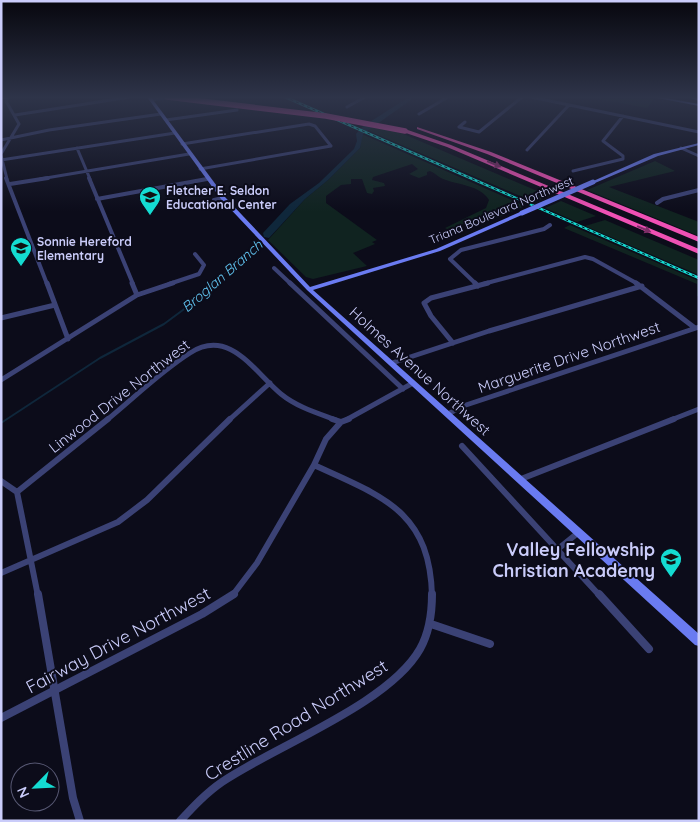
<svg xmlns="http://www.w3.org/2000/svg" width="700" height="822" viewBox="0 0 700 822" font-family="Quicksand,sans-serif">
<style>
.green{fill:#102320}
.water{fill:#0f273b}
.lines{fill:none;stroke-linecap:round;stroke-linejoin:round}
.stream-far1{stroke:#0f273b;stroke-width:1}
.stream{stroke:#0f273b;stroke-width:2}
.street-far4{stroke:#3b4275;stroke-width:3}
.street-far3{stroke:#3b4275;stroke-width:4}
.street-far2{stroke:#3b4275;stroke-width:5}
.street-far1{stroke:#3b4275;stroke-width:6}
.street{stroke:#3b4275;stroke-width:8}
.secondary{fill:#6a7bf1;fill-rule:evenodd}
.primary{fill:#a25bf0;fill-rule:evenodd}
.highway{fill:#ef50b4;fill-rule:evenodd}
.rail-casing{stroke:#14dcd2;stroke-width:2.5}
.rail{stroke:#0c0c1a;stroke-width:1;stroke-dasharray:3;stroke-linecap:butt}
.secondary-bridge{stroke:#6a7bf1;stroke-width:5}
.highway-bridge{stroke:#ef50b4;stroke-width:5.5}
.oneway{fill:#7e2e67}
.labels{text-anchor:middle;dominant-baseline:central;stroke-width:4;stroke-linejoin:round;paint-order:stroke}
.far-poi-label{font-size:12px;font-weight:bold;fill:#caccfa;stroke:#0c0c1a;text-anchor:start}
.far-street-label{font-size:12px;fill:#caccfa;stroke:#0c0c1a}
.far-water-label{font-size:14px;font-style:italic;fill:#61c4f1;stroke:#0c0c1a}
.street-label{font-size:15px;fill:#caccfa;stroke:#0c0c1a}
.near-poi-label{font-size:18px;font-weight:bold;fill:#caccfa;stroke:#0c0c1a;text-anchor:end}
.near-street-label{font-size:18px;fill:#caccfa;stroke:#0c0c1a}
</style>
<rect width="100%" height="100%" fill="#0c0c1a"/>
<!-- green -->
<path class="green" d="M588 97H645L654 99 647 108Z
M373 126 401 133 549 196 534 202 376 134 368 130Z
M362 134 525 206 497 218 488 213 449 230 445 228 486 208 489 200C480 185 458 185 443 179 438 177 435 173 430 171L427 172V175L419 178 409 174 418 169 412 164 373 177 372 180 384 183 385 186 373 188 374 191 372 194 367 193 362 179H351V184L341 185 326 196V203L377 240 372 242 375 244 353 253 367 266 313 279 306 277 268 240 305 199 328 180 360 148Z
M655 161 675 171 609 187 699 222V236L587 190Z
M561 201 596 216 577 222 545 208Z
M605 220 699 260V275L585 226Z
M570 225 699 281V297L697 296V284L564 228Z"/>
<!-- water -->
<path class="water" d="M409 97H415L363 134 360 148 328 180 305 199 269 238 264 237 263 233 290 204 319 183 354 149 357 141 356 134 362 127Z"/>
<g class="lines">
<!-- stream-far1 -->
<path class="stream-far1" d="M211 284 255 250 262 240"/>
<!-- stream -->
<path class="stream" d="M1 423 100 358 164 324 191 304 212 283"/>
<!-- street-far4 -->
<path class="street-far4" d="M531 97 699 132
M151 100 171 97
M347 107 365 97
M419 114 448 97
M15 115 130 97
M166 120 237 110
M465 122 459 127 479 132 522 97
M1 140 49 130 161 114
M182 144 309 124 315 126 331 146 200 169
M77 148 90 179
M681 148 699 156
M527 150 569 105
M1 154 19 124 6 101 8 98
M1 155 7 179
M1 160 175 133
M573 171 623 159V156L603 141 623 116
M40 179 189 154"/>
<!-- street-far3 -->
<path class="street-far3" d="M6 178 47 284
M89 178 133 284
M10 184 48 178
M97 199 207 179
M214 200 223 198
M657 203 663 199 699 190
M274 268 291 284
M169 284 199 274 204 265 195 254
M476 284 450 259 461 250 544 229 550 225
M483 284 585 257 593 259 638 284"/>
<!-- street-far2 -->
<path class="street-far2" d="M47 283 68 339
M132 283 137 295
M290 283 403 389
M475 283 478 286
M636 283 695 328
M1 318 55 305
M453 343 431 316 424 303 431 298 488 283
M392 363 489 331 642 286
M1 380 137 295 173 283
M448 414 463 406 699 327
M107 420C134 398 160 372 190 353 230 327 255 373 281 394 297 407 317 413 336 420
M229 420 270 383
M346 420 413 383
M671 420 699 409"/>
<!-- street-far1 -->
<path class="street-far1" d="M332 419 341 422
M462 446 600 596
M314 465C381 496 430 510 432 596
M521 479 674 419
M1 481 17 492 38 596
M17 492 108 419
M558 549 579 532
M1 573 118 522 147 500 230 419
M232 596 257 563 314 465 326 439 341 422 349 419"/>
<!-- street -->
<path class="street" d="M38 594 73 798 80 821
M599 594 649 649
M431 624 490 644
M1 718 202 614 234 594
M180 821C193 807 206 793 222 782 275 746 389 704 420 649 429 633 432 613 432 594"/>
<!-- secondary -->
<path class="secondary" d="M1 97H25L1 99Z
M147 97H151L225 197 310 287 436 249 520 212H524V214L440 251 313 290 699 634V646L695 645 307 290 221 199Z
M652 97H660L699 104V106Z
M699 143V145L658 156 595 183 591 182 654 154Z"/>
<!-- primary -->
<path class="primary" d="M690 97 699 98V101L691 98Z"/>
<!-- highway -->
<path class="highway" d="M417 127 491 152 699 237V242L487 154 417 129Z
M405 129 451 145 699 249V254L447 147 403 132 402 131Z"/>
<!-- rail casing -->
<g class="rail-casing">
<path id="rail" d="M285 97 699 278"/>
</g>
<!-- rail -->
<use href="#rail" class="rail"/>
<!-- secondary-bridge -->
<path class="secondary-bridge" d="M522 213 593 182"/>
<!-- highway-bridge -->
<path class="highway-bridge" d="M167 97 326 116 405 131"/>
</g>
<!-- one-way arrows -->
<defs><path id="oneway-solid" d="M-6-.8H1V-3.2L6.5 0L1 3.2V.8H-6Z" transform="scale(1.25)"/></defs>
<g class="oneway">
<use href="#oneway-solid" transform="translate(494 164) rotate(23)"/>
<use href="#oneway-solid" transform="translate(644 229) rotate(23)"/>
</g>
<!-- sky -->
<linearGradient id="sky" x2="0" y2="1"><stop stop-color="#07070e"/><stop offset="0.46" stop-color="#2e3449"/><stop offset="1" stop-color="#2e3449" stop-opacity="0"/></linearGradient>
<rect width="700" height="212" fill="url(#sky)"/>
<!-- icons -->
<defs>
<g id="school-pin" transform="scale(1.125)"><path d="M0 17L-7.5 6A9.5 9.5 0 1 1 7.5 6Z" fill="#14dcd2" stroke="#0c0c1a"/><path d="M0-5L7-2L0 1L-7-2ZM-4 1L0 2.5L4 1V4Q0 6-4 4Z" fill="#111"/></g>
</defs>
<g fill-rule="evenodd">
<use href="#school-pin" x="150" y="197"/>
<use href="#school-pin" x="21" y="248"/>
<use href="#school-pin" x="671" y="559"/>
</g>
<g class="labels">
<!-- far-poi labels -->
<g class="far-poi-label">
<text x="166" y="190">Fletcher E. Seldon<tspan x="166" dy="14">Educational Center</tspan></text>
<text x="37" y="241">Sonnie Hereford<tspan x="37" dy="14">Elementary</tspan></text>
</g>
<!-- far-street labels -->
<g class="far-street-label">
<text transform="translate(501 210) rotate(-23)">Triana Boulevard Northwest</text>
</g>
<!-- far-water labels -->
<g class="far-water-label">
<text transform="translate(222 276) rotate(-41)">Broglan Branch</text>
</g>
<!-- street labels -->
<g class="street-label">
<text transform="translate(569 357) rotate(-19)">Marguerite Drive Northwest</text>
<text transform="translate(420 371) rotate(42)">Holmes Avenue Northwest</text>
<text transform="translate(119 396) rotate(-38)">Linwood Drive Northwest</text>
</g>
<!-- near-poi labels -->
<g class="near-poi-label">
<text x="655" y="549">Valley Fellowship<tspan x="655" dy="21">Christian Academy</tspan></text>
</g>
<!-- near-street labels -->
<g class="near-street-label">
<text transform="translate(118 640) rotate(-28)">Fairway Drive Northwest</text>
<text transform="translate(296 720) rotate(-32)">Crestline Road Northwest</text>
</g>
</g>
<!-- border -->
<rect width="700" height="822" fill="none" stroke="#caccfa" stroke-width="5"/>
<!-- north arrow -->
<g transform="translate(35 787) rotate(246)"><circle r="24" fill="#0c0c1a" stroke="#585974"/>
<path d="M0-4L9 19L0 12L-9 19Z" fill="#14dcd2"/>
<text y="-8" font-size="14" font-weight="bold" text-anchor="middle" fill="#caccfa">N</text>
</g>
</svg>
